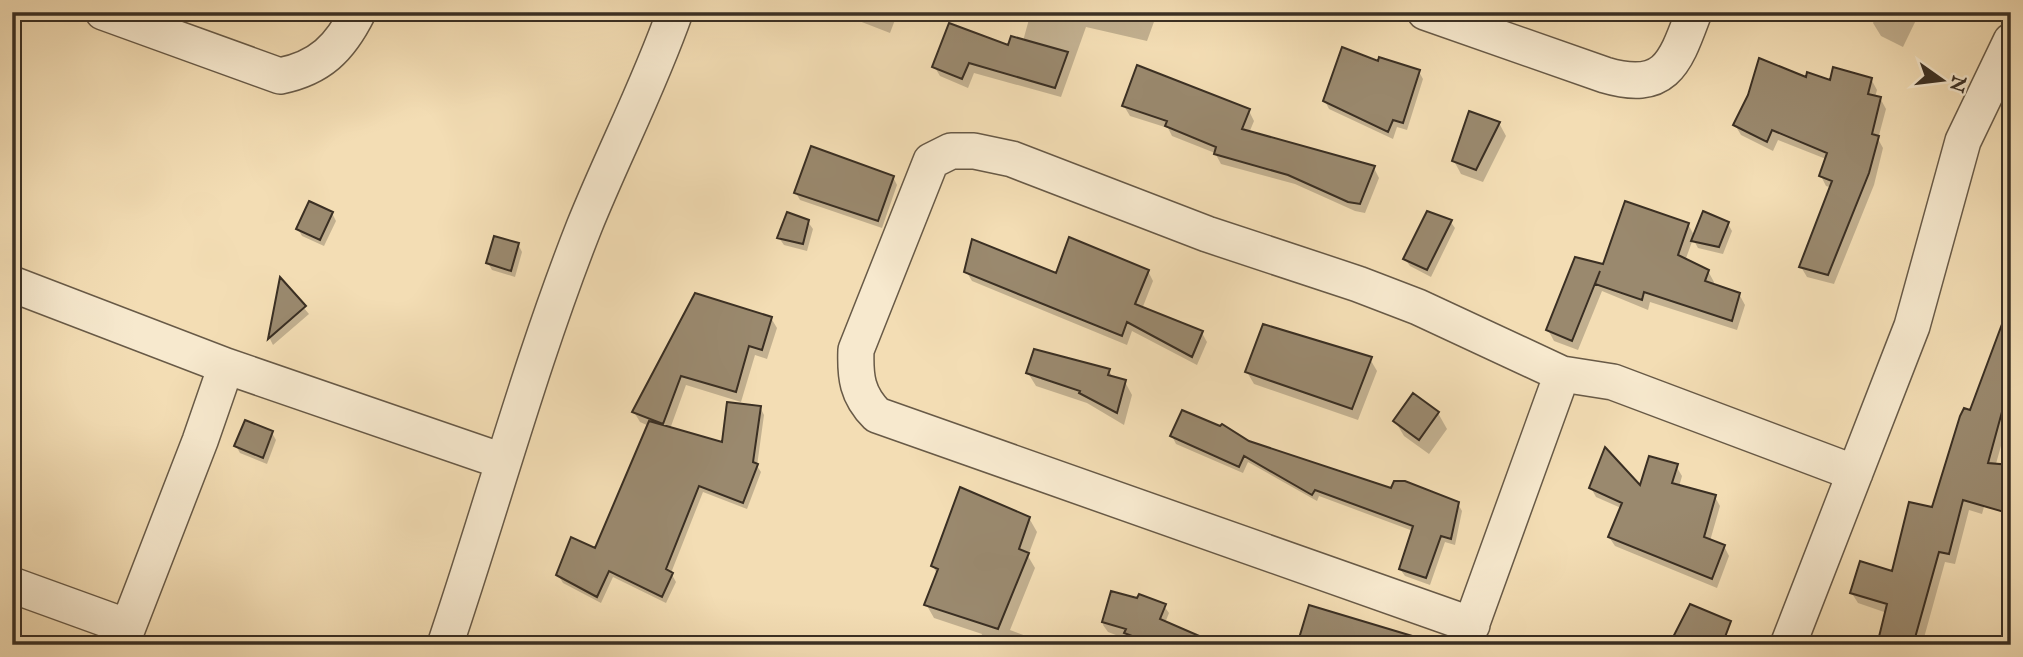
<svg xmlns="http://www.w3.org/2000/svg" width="2023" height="657" viewBox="0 0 2023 657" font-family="'IM FELL English',serif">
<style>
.shadow{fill:#0003}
.building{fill:#9a896e;stroke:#3a2f23;stroke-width:2}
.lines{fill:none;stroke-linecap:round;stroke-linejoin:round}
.street-casing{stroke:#685a47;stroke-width:38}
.street{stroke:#f7e9ce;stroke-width:35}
</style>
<rect width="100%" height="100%" fill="#f3ddb4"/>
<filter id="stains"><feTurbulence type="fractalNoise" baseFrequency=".00286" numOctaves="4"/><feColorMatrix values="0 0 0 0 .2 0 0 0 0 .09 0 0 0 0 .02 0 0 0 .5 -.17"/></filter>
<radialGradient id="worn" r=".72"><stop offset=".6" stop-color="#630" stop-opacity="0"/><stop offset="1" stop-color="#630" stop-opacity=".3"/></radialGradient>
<!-- shadow -->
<path class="shadow" d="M836 12H898L890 33Z
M1031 12H1151L1155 19 1147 41 1086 27 1061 97 974 73 968 88 940 76 934 66 1023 41Z
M1878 12H1931L1925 21 1918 16 1903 47 1881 36 1873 23Z
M1379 63 1419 72 1423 79 1407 130 1397 127 1393 139 1329 109 1325 101Z
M1807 79 1831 82 1871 79 1877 90 1875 97 1880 98 1886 109 1878 139 1883 148 1874 185 1834 284 1807 277 1801 267 1832 188 1826 186 1821 176 1826 159 1778 140 1773 151 1741 135 1735 125Z
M1124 106 1249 111 1254 121 1249 133 1374 168 1379 178 1365 213 1355 211 1295 184 1221 164 1215 153 1172 136 1168 128 1130 116Z
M1499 123 1506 136 1483 182 1461 174 1454 161Z
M893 177 897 185 882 228 800 200 796 193Z
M332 213 336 221 324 246 302 236 298 229Z
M1450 221 1455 228 1431 277 1410 266 1405 259Z
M808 222 813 229 807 251 784 245 779 238Z
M1688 224 1695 237 1728 224 1732 231 1723 254 1698 248 1693 239 1685 261 1708 271 1714 282 1713 286 1739 294 1745 305 1737 330 1650 302 1648 310 1602 291 1578 350 1554 341 1548 330 1604 266Z
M518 244 522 252 515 277 492 270 488 263Z
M966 271 1057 276 1148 271 1153 281 1142 309 1202 333 1207 342 1197 365 1132 331 1127 345 972 281Z
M281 281 309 314 273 345 270 339Z
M695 295 771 318 777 328 767 359 755 355 741 402 686 385 670 429 724 444 760 407 764 415 757 466 761 472 747 509 703 492 671 573 676 582 666 603 613 577 601 603 563 583 558 575 596 550 649 426 640 422 634 412Z
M2011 304V410L1982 514 1969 510 1955 564 1945 562 1922 645H1881L1887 613 1858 603 1851 592 1893 573 1933 509Z
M1370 359 1377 371 1358 420 1254 384 1247 372Z
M1109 371 1113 378 1125 382 1132 395 1124 425 1087 403 1036 386 1028 373Z
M1438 413 1447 429 1429 454 1404 436 1395 421Z
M272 433 276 440 267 464 240 453 236 446Z
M1172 436 1248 443 1392 490 1458 504 1462 511 1455 545 1445 542 1430 585 1405 576 1400 569 1413 531 1319 496 1317 501 1248 462 1243 473 1176 444Z
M1676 466 1682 476 1679 487 1715 497 1720 506 1710 541 1724 546 1729 556 1717 588 1615 546 1609 537 1621 508 1596 497 1591 488 1641 489Z
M1029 518 1037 532 1028 556 1035 568 1010 630 1026 636 1031 645H978L982 634 934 618 926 604 937 574 933 566Z
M1112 593 1164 606 1169 613 1165 623 1217 645H1142L1108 632 1103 625Z"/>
<!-- building -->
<path class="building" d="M949 23 1008 45 1011 36 1068 52 1055 88 969 63 962 79 932 67Z
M1342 47 1378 61 1379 57 1420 70 1403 123 1393 120 1388 132 1323 101Z
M1759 58 1806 77 1807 72 1830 80 1833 67 1872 78 1868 94 1881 97 1872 134 1879 136 1869 173 1828 275 1799 267 1832 181 1819 176 1827 153 1772 130 1767 142 1733 125 1748 95Z
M1137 65 1250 109 1242 129 1375 166 1360 204 1348 202 1288 175 1214 154 1216 147 1165 126 1167 121 1122 106Z
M1469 111 1500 122 1476 170 1452 161Z
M811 146 894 176 878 221 794 193Z
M309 201 333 212 320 240 296 229Z
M1625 201 1689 223 1678 255 1709 270 1705 281 1740 293 1732 321 1644 292 1642 300 1595 284 1600 271 1572 341 1546 330 1575 257 1603 264Z
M1427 211 1452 220 1427 270 1403 259Z
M1703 211 1729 222 1719 247 1691 241Z
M787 212 809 220 803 244 777 238Z
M494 236 519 243 511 271 486 263Z
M1069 237 1149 270 1135 304 1203 331 1192 357 1127 322 1122 336 964 272 972 239 1056 273Z
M280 277 306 306 268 339Z
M695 293 772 317 762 350 749 346 736 392 681 376 663 424 632 412Z
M2008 308 2011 379 1988 463 2011 465V514L1963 500 1949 554 1939 552 1913 645H1877L1887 604 1850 593 1860 561 1892 571 1909 502 1932 507 1960 416 1964 408 1970 410Z
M1263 324 1372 357 1352 409 1245 372Z
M1034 349 1110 369 1108 375 1126 380 1117 413 1079 393 1080 391 1026 373Z
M1413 393 1439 412 1419 440 1393 421Z
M727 402 761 406 753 462 758 464 743 503 699 486 666 569 673 573 662 597 609 571 597 597 556 575 571 537 595 548 649 421 722 442Z
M1182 410 1220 426 1222 424 1249 441 1391 488 1394 481H1405L1459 502 1451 539 1441 536 1426 578 1399 569 1413 526 1315 490 1312 495 1244 456 1239 467 1170 436Z
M245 420 273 431 263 458 234 446Z
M1605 447 1640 485 1649 456 1678 464 1672 483 1716 495 1704 537 1725 545 1712 579 1608 537 1622 503 1589 488Z
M960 487 1030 517 1019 549 1029 553 998 629 924 605 938 569 931 566Z
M1111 591 1137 598 1139 594 1166 604 1160 619 1220 645H1156L1124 633 1126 629 1102 622Z
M1690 604 1731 621 1722 645H1669Z
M1309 605 1419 638 1418 645H1297Z"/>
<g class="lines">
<!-- street casing -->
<g class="street-casing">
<path id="street" d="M103 12 280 76C320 68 340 48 358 12
M1425 12 1605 75C1666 93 1675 63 1694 12
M12 284 226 366
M12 585 128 627
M1472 625 877 415C857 395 855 377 856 350L931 161 951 151H974L1012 159 1207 234 1358 284 1418 307 1562 374 1613 382 1855 473
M121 645 200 441 226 366 502 461
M445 645C492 506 530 364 584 227 613 155 649 86 675 12
M1464 645 1562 374
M1788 645 1912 326 1963 141 2011 41"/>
</g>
<!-- street -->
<use href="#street" class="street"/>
</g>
<!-- margin -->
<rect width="2023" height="657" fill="none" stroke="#f3ddb4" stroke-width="42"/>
<rect x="14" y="14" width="1995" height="629" fill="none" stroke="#3a2f23" stroke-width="3.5"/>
<rect x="21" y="21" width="1981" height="615" fill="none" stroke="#3a2f23" stroke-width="2"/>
<!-- north arrow -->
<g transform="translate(1942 80) rotate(104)" stroke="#f7e9ce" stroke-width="5" paint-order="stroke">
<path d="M0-5L12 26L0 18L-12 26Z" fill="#3a2f23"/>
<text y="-10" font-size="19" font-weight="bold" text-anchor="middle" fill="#3a2f23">N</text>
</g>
<rect width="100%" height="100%" filter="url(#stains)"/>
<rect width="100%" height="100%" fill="url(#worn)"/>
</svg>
